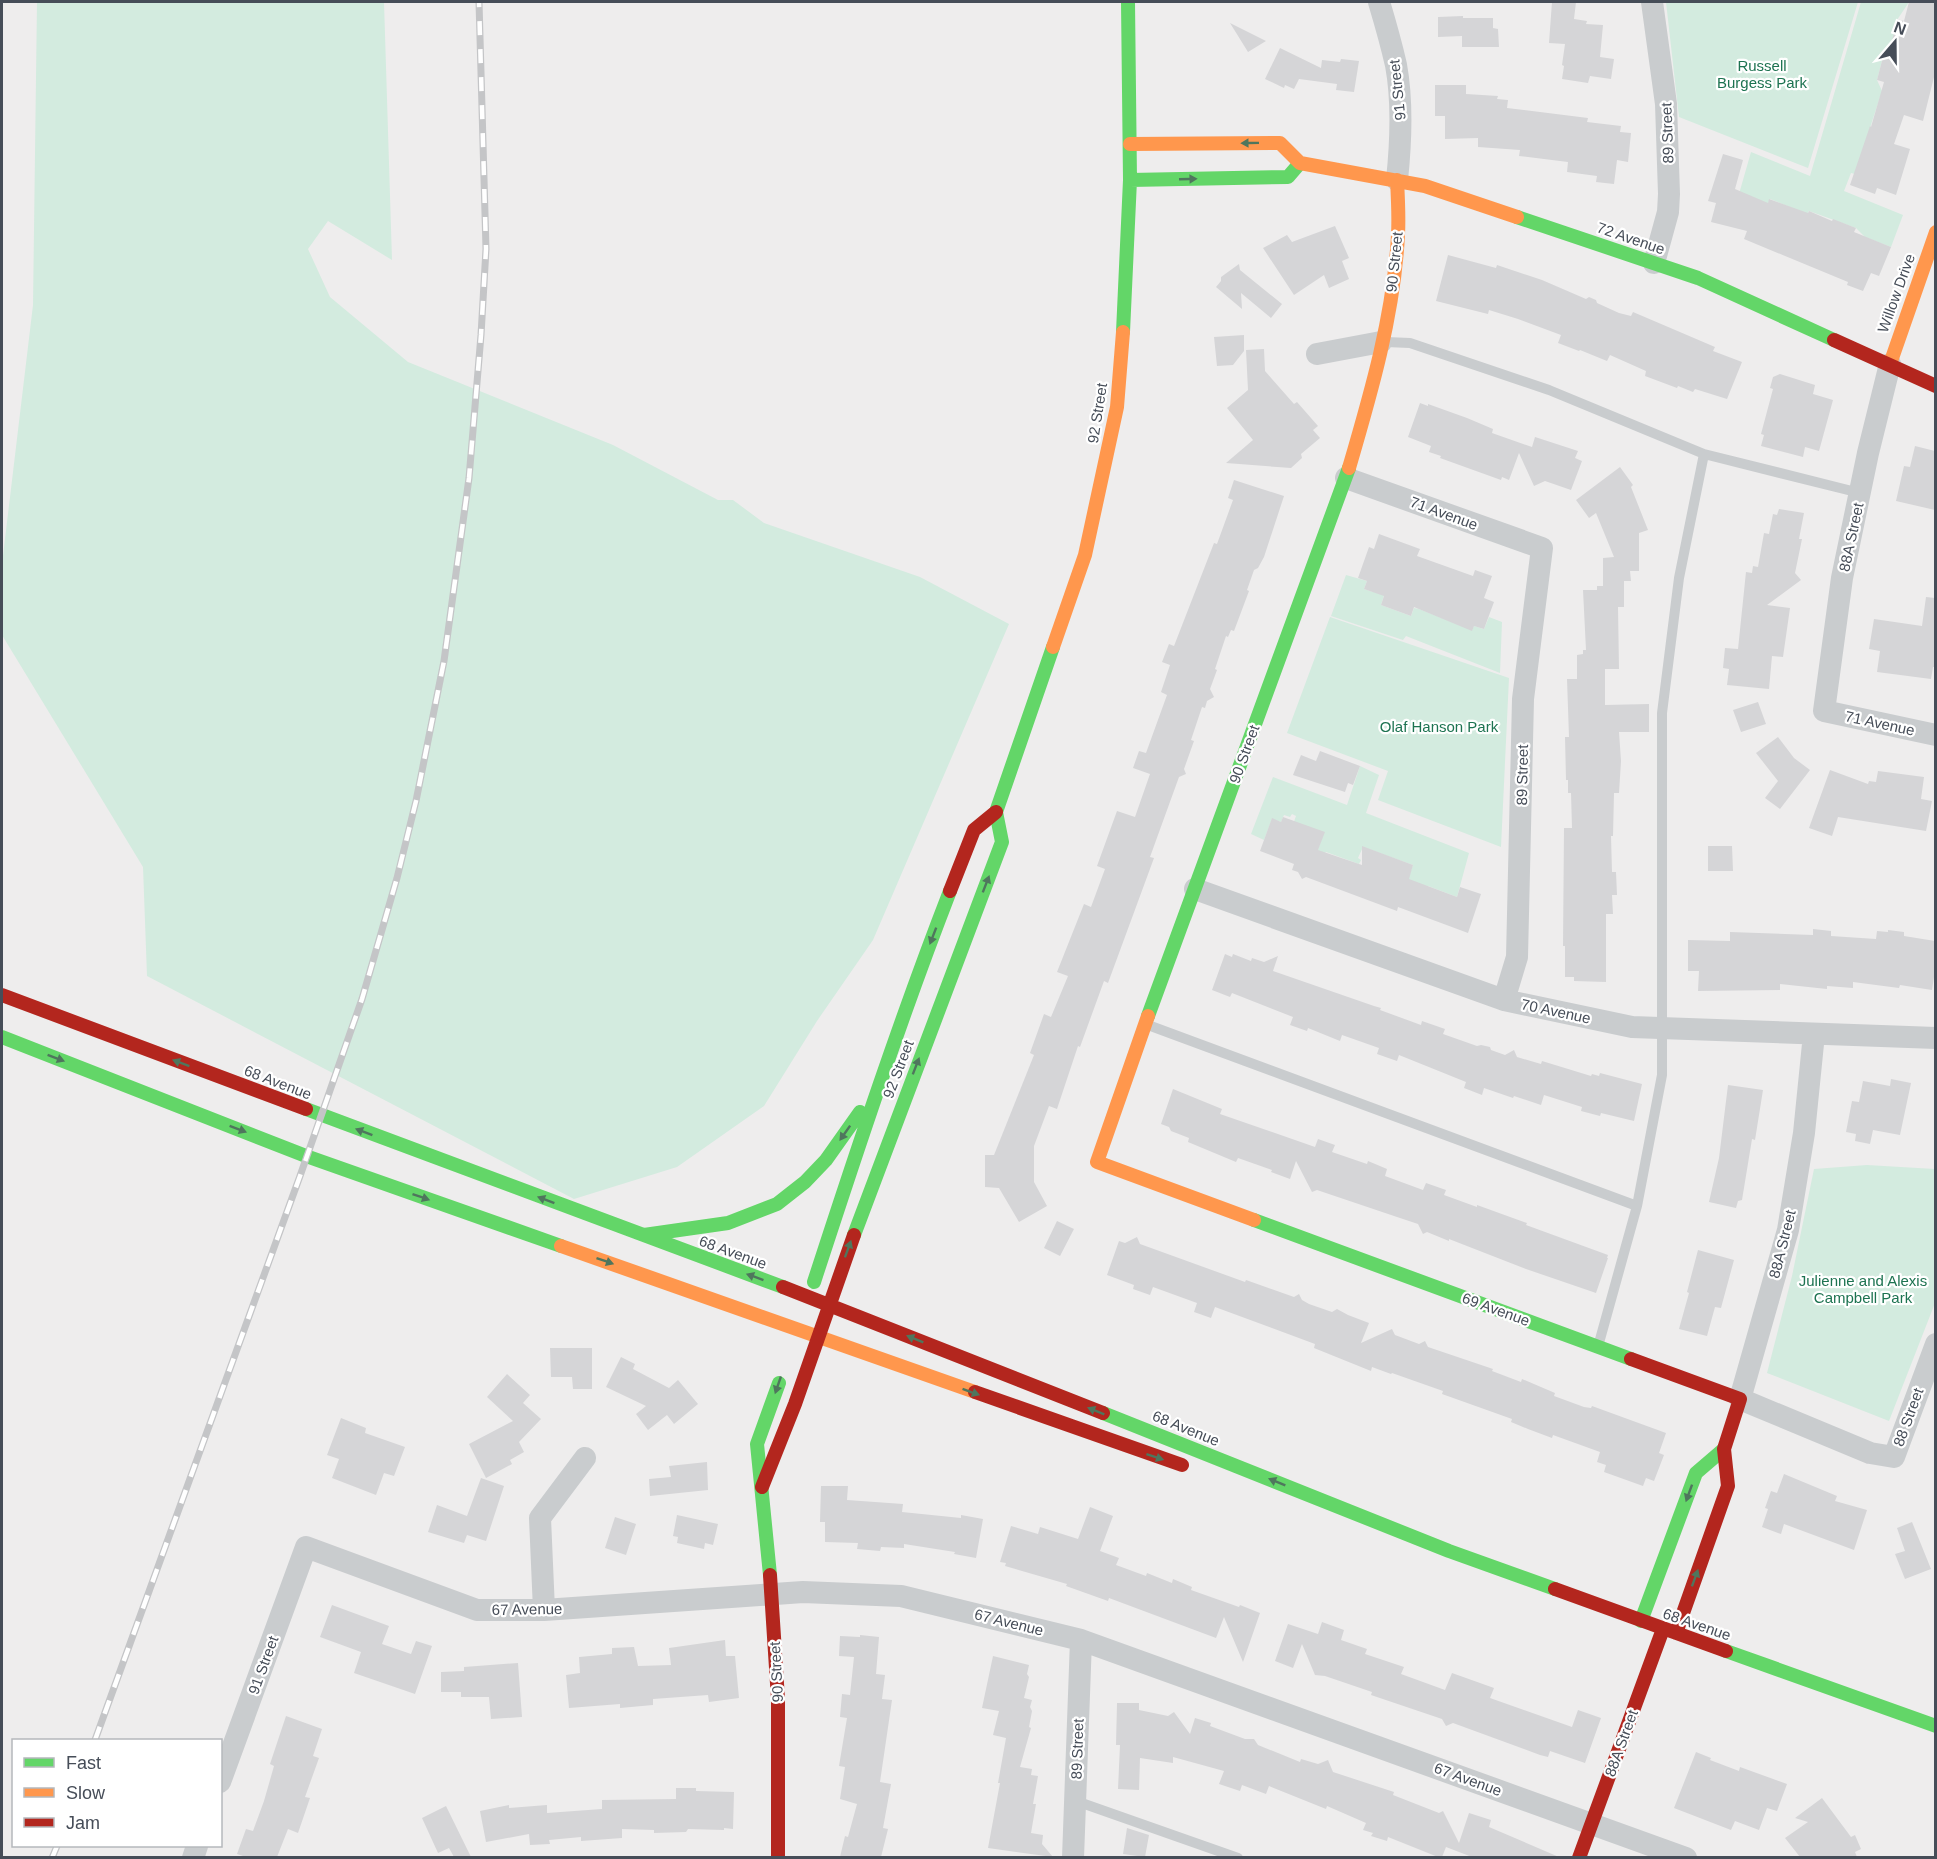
<svg xmlns="http://www.w3.org/2000/svg" width="1937" height="1859" viewBox="0 0 1937 1859" font-family="Arial,sans-serif">
<style>
.green{fill:#d3ebdf}
.building{fill:#d5d5d7}
.lines{fill:none;stroke-linecap:round;stroke-linejoin:round}
.lane{stroke:#c9ccce;stroke-width:10}
.street{stroke:#c9ccce;stroke-width:22}
.fast{stroke:#63d668;stroke-width:14}
.slow{stroke:#ff974d;stroke-width:14}
.jam{stroke:#b3261e;stroke-width:14}
.rail-casing{stroke:#c4c5c7;stroke-width:7}
.rail{stroke:#fff;stroke-width:4.5;stroke-dasharray:14;stroke-linecap:butt}
.oneway{fill:#4f765d}
.labels{text-anchor:middle;dominant-baseline:central;stroke-width:4.5;stroke-linejoin:round;paint-order:stroke}
.park-label{font-size:15px;fill:#1d7351;stroke:#fff}
.street-label{font-size:15px;fill:#464d58;stroke:#fff}
</style>
<rect width="100%" height="100%" fill="#eeeded"/>
<!-- green -->
<path class="green" d="M37 2H384L392 260 328 221 308 249 330 297 408 362 613 445 718 500H733L764 523 920 577 1009 624 873 940 817 1021 764 1106 677 1167 574 1199 147 976 143 867 2 635V564L33 305Z
M1666 2H1858L1808 168 1679 117Z
M1861 2H1909L1897 20 1893 52 1884 53 1877 80 1882 91 1855 174 1851 173 1844 191 1903 215 1891 247 1865 237 1856 228 1809 211 1807 214 1770 199 1768 203 1735 208 1751 152 1810 176Z
M1346 575 1367 581 1364 589 1373 592 1386 589 1381 605 1411 616 1414 608 1419 609 1472 630 1474 626 1484 629 1489 617 1502 622 1500 673 1406 636 1403 640 1331 616Z
M1330 617 1509 678 1501 847 1378 800 1388 771 1287 733Z
M1360 766 1379 775 1366 813 1469 853 1457 897 1428 886 1421 905 1402 896 1413 865 1363 847 1358 858 1361 860 1359 864 1326 852 1314 861 1324 832 1284 849 1296 816 1292 814 1290 817 1284 815 1281 822 1272 819 1264 840 1251 834 1273 777 1347 805Z
M1867 1165 1935 1169V1303L1889 1421 1767 1373 1792 1276 1814 1169Z"/>
<!-- building -->
<path class="building" d="M1552 2H1576L1574 19 1587 21 1586 24 1603 25 1600 57 1614 59 1611 79 1590 76 1588 83 1562 79 1564 66 1562 65 1565 44 1549 43Z
M1909 2H1935V73L1923 121 1904 115 1894 144 1910 149 1896 195 1877 188 1875 194 1850 185 1870 126 1871 127 1884 82 1877 80 1884 53 1889 54 1897 19 1904 21Z
M1463 16V18H1493V28L1498 29 1499 47H1462V36L1438 37V17Z
M1230 23 1266 41 1248 52Z
M1280 48 1321 68 1322 60 1340 62 1341 59 1359 61 1354 92 1336 90 1337 84 1299 79 1294 89 1285 85 1284 88 1265 79Z
M1435 85H1466V94L1498 96 1497 99 1508 100 1507 108 1588 118 1587 122 1621 126 1620 132 1631 133 1628 162 1617 160 1614 184 1596 182 1597 176 1567 172 1568 162 1519 156 1520 150 1478 147V138L1445 139V116H1435Z
M1723 154 1743 160 1735 189 1768 203 1769 199 1808 213 1809 211 1832 221 1833 219 1856 228 1854 232 1891 247 1879 276 1871 273 1863 291 1847 285 1848 282 1744 239 1747 231 1711 222 1716 203 1708 201Z
M1335 226 1349 258 1342 261 1349 279 1329 288 1324 275 1294 295 1263 248 1287 235 1292 242Z
M1448 255 1496 268 1497 265 1542 280 1586 299 1589 297 1596 300 1597 303 1619 313 1631 316 1633 312 1715 347 1713 351 1742 362 1727 399 1695 389 1693 392 1678 386 1677 388 1645 376 1646 371 1610 355 1607 361 1580 350 1579 351 1558 343 1561 335 1518 319 1489 310 1488 314 1436 301Z
M1239 264 1240 270 1282 304 1271 318 1241 293 1242 309 1216 287 1221 281V277Z
M1244 335V351L1233 365 1217 366 1214 337Z
M1264 349 1265 371 1294 404 1297 402 1318 426 1313 430 1320 438 1301 454 1302 458 1291 468 1226 463 1253 440 1227 408 1248 390 1246 350Z
M1780 374 1815 385 1813 394 1833 400 1819 451 1805 447 1803 457 1761 446 1764 435 1761 434 1773 389 1770 388 1773 377Z
M1420 403 1428 406V404L1467 418 1493 429 1492 433 1532 447 1535 437 1578 451 1575 458 1582 461 1571 490 1545 481 1534 486 1519 453 1509 480 1502 477 1501 480 1440 458 1441 456 1429 452 1431 446 1408 437Z
M1915 446 1935 451V510L1896 501 1904 466 1910 467Z
M1620 467 1633 485 1631 487 1648 530 1639 533V571H1630L1631 581H1624V607H1618L1619 669H1605V705L1649 704V732H1619L1621 761 1619 793H1614L1613 836H1611L1612 872H1616L1617 895H1612L1613 914H1606V982L1574 981V977H1565V946H1563L1564 828H1572L1571 793H1568V780H1566L1565 737H1569L1567 679H1577V655L1583 654V650H1586L1583 590H1597V586H1603V558L1614 557 1596 513 1589 518 1576 500Z
M1234 480 1284 496 1264 557 1258 568 1254 570 1247 590 1249 591 1234 631 1231 630 1228 637 1226 636 1215 669 1217 670 1210 689 1214 697 1207 701 1205 708 1202 707 1191 740 1194 741 1184 769 1186 774 1179 777 1150 857 1154 858 1108 983 1104 981 1080 1047 1078 1046 1057 1109 1049 1106 1034 1146V1182L1047 1206 1019 1222 999 1188 985 1187V1155H994L1034 1055 1030 1053 1044 1014 1051 1017 1068 976 1057 972 1084 904 1091 907 1105 869 1097 866 1117 811 1135 817 1150 774 1133 768 1139 751 1146 753 1167 695 1161 692 1170 665 1162 662 1169 644 1174 646 1214 543 1217 544 1233 500 1228 498Z
M1779 509 1804 513 1799 539H1802L1795 573 1801 580 1767 605 1790 608 1783 657 1772 656 1769 689 1727 685 1729 669 1723 668 1725 648 1738 649 1746 572 1752 573 1753 566 1758 567 1764 533 1769 534 1773 514 1777 515Z
M1379 534 1420 549 1417 556 1473 576 1475 570 1492 576 1484 598 1494 602 1484 629 1474 626 1472 631 1414 607 1411 616 1381 605 1384 596 1364 589 1367 581 1358 578 1369 547 1374 549Z
M1926 597 1935 598V667H1933L1931 679 1877 672 1880 651 1869 649 1874 619 1922 626Z
M1758 702 1766 724 1741 732 1733 710Z
M1778 737 1794 758 1810 770 1780 809 1765 798 1778 781 1756 753Z
M1320 751 1360 766 1353 785 1348 783 1345 792 1293 775 1301 755 1316 761Z
M1830 770 1868 784 1869 781 1876 782 1878 771 1924 777 1921 799 1932 801 1926 831 1838 817 1832 836 1809 828Z
M1283 817 1325 832 1318 850 1362 865V846L1413 865 1409 879 1457 897 1460 887 1481 894 1468 933 1398 907 1397 911 1306 877 1302 879 1298 872 1292 870 1294 864 1260 851 1272 818 1281 822Z
M1708 846H1732L1733 871H1708Z
M1813 929 1831 931V936L1876 939 1877 931 1888 932V930L1904 932V936L1935 941V978L1934 977 1932 990 1900 985 1899 988 1853 982V988L1827 986V989L1780 984V990L1698 991 1699 971H1688V940L1730 941V932L1813 935Z
M1225 954 1232 957 1233 954 1251 961 1252 958 1264 962 1278 956 1273 971 1374 1006 1381 1008 1380 1010 1421 1025 1422 1021 1445 1029 1443 1034 1477 1046 1481 1045 1490 1047 1491 1050 1505 1055 1514 1050 1517 1057 1541 1064 1542 1061 1591 1076 1592 1074 1599 1076 1600 1073 1642 1084 1634 1121 1601 1113 1600 1116 1581 1111 1582 1107 1544 1095 1541 1105 1514 1096 1513 1098 1484 1088 1482 1095 1464 1088 1466 1082 1399 1055 1397 1061 1377 1054 1379 1048 1342 1035 1340 1041 1308 1028 1307 1031 1290 1025 1293 1017 1232 993 1230 997 1212 990Z
M1891 1079 1911 1083 1900 1135 1873 1130 1870 1144 1855 1141 1856 1134 1846 1132 1852 1101 1859 1102 1863 1081 1890 1086Z
M1728 1085 1763 1090 1755 1140 1752 1139 1742 1200 1738 1201 1736 1208 1709 1202 1719 1158Z
M1173 1089 1222 1109 1220 1114 1315 1147 1318 1139 1335 1145 1332 1152 1367 1164 1368 1161 1387 1169 1385 1176 1423 1190 1426 1183 1446 1190 1444 1195 1477 1207V1205L1527 1223 1526 1225 1608 1255 1607 1258H1608L1596 1293 1526 1269 1449 1239V1241L1427 1232 1423 1234 1418 1224 1397 1217 1317 1190 1312 1192 1296 1161 1290 1179 1271 1172 1272 1170 1238 1158 1236 1162 1188 1142 1189 1138 1171 1131 1169 1127 1161 1124Z
M1057 1221 1074 1229 1060 1256 1044 1248Z
M1137 1237 1140 1244 1245 1282 1246 1280 1294 1297 1299 1294 1302 1300 1309 1304 1332 1312 1337 1309 1348 1315 1369 1323 1361 1343 1392 1329 1395 1335 1419 1344 1425 1341 1428 1347 1493 1369 1492 1371 1521 1382 1522 1379 1555 1393 1554 1396 1584 1407 1591 1408 1592 1406 1666 1433 1659 1453 1664 1455 1654 1481 1646 1478 1643 1486 1604 1472 1606 1465 1597 1462 1600 1452 1553 1435 1552 1438 1528 1429 1511 1422 1512 1419 1442 1394 1443 1391 1392 1373 1391 1374 1372 1367 1371 1371 1314 1348 1315 1344 1280 1331 1215 1307 1211 1318 1194 1312 1197 1303 1153 1287 1150 1295 1133 1289 1134 1285 1107 1275 1119 1241 1125 1243Z
M1698 1250 1734 1260 1721 1308 1715 1307 1707 1336 1679 1329 1689 1293 1687 1292Z
M550 1348H592V1389H573L572 1377H551Z
M621 1357 635 1364 633 1369 669 1388 678 1380 698 1404 674 1424 667 1415 648 1430 636 1414 646 1406 606 1387Z
M507 1374 530 1395 523 1403 541 1419 519 1442 524 1452 510 1460 512 1464 486 1478 469 1444 513 1421 487 1397Z
M341 1418 366 1428 365 1433 405 1447 394 1476 384 1473 376 1495 332 1478 339 1459 327 1455Z
M707 1462 708 1490 650 1496 649 1479 671 1477 669 1466Z
M1784 1474 1837 1496 1835 1501 1867 1510 1854 1550 1784 1524 1781 1534 1762 1527 1768 1509 1765 1508 1771 1491 1777 1493Z
M481 1478 504 1486 486 1541 467 1535 464 1543 428 1532 437 1505 467 1516Z
M821 1486H848L847 1500 903 1504 902 1512 961 1518V1515L983 1519 976 1558 954 1554 955 1552 904 1544V1548L881 1547 880 1551 857 1549 858 1543 825 1542V1522H820Z
M1090 1507 1113 1516 1100 1551 1119 1558 1116 1565 1146 1576 1147 1573 1172 1583 1173 1579 1192 1587 1191 1590 1239 1607 1240 1605 1260 1613 1243 1662 1224 1617 1216 1638 1109 1598 1108 1601 1066 1586 1067 1584 1005 1566 1006 1563 1000 1562 1011 1526 1038 1534 1040 1527 1078 1539Z
M677 1515 718 1524 713 1545 705 1543 704 1549 677 1543 678 1537 673 1536Z
M615 1517 636 1524 626 1555 605 1548Z
M1912 1522 1931 1569 1905 1579 1895 1554 1905 1551 1897 1528Z
M332 1605 389 1626 382 1644 411 1654 416 1641 432 1646 415 1694 354 1673 361 1652 320 1637Z
M1322 1622 1344 1630 1341 1640 1367 1649 1365 1654 1404 1667 1401 1674 1445 1690 1452 1673 1494 1688 1490 1698 1572 1727 1578 1710 1601 1718 1585 1763 1550 1751 1548 1757 1540 1755 1453 1723 1446 1726 1442 1719 1371 1695 1372 1692 1325 1676 1315 1675 1302 1644 1293 1668 1275 1661 1288 1624 1318 1634Z
M860 1635 879 1637 876 1674 885 1675 882 1699 892 1700 880 1782 891 1784 883 1828 888 1829 881 1857H840L845 1836 848 1837 857 1804 840 1799 845 1767 839 1766 847 1718 840 1717 842 1694 850 1695 854 1657 839 1656 840 1636 860 1637Z
M725 1640 726 1656H735L739 1698 709 1702 708 1695 653 1699V1705L620 1708V1704L569 1708 566 1675 580 1673 579 1657 612 1654V1648L634 1647 638 1666 671 1665 669 1648Z
M993 1656 1029 1665 1027 1674 1029 1677 1024 1698 1032 1700 1030 1707 1032 1711 1029 1727 1031 1728 1020 1767 1032 1769 1031 1775 1038 1776 1033 1804H1036L1031 1833 1043 1835 1042 1844 1053 1857 988 1848 1000 1783H998L1006 1738 993 1735 999 1711 982 1708Z
M518 1663 522 1717 491 1719 489 1697H461V1692H441V1672L464 1671V1667Z
M1117 1703H1139V1710L1168 1716 1174 1712 1190 1734 1195 1718 1211 1723 1210 1726 1245 1739H1254L1258 1745 1300 1762 1301 1759 1318 1764 1328 1760 1333 1772 1394 1792 1393 1795 1439 1813 1443 1811 1459 1843 1469 1813 1491 1820 1489 1827 1559 1857H1472L1446 1847 1442 1857H1438L1388 1837 1387 1841 1371 1836 1373 1833 1363 1830 1366 1823 1327 1806 1326 1809 1269 1786 1266 1794 1242 1785 1240 1791 1219 1784 1224 1771 1173 1757V1763L1140 1758 1139 1790 1118 1789 1120 1745H1116Z
M286 1716 322 1729 313 1756 319 1758 305 1797 310 1798 298 1833 288 1829 277 1857H246L237 1854 246 1829 253 1831 264 1801 274 1766 270 1764Z
M1696 1752 1711 1758 1710 1760 1739 1771 1740 1767 1787 1784 1777 1811 1767 1808 1759 1830 1735 1821 1731 1830 1674 1808Z
M676 1788H696V1791L734 1792 733 1829 724 1828V1830L688 1829 686 1832 654 1833V1830L622 1829V1838L581 1841V1837L549 1840 550 1844 530 1845 529 1834 486 1842 480 1811 509 1805V1808L547 1805V1813L602 1809V1800L676 1799Z
M1822 1798 1851 1837 1855 1835 1861 1849 1855 1852 1857 1857H1800L1785 1838 1808 1822 1795 1818Z
M446 1806 471 1857H454L449 1848 438 1853 422 1818Z
M1127 1828 1149 1835 1145 1857 1123 1854Z"/>
<g class="lines">
<!-- lane -->
<path class="lane" d="M1386 342 1410 343 1549 390 1704 454
M1148 1025 1637 1206
M1599 1343 1637 1206 1662 1075V713L1679 578 1704 454 1860 493
M1076 1801 1238 1858"/>
<!-- street -->
<path class="street" d="M1379 2C1385 22 1391 43 1396 65 1403 103 1401 142 1397 180
M1652 2 1666 104 1669 194 1668 212 1654 263
M1317 354 1381 342
M1890 364 1868 453 1842 578 1824 711 1936 735
M1346 478 1542 548 1523 699 1517 957 1504 1000
M1195 889 1504 1000 1632 1027 1936 1038
M1814 1034 1804 1133 1788 1230 1740 1399 1870 1453 1894 1457 1936 1344
M544 1610 540 1518 585 1458
M220 1782 306 1547 477 1610H544L803 1592 901 1596 1081 1640 1686 1858
M193 1858 197 1846
M1073 1858 1081 1640"/>
<!-- fast -->
<path class="fast" d="M1130 180 1288 177 1300 163
M1517 217 1698 278 1834 340
M1123 332 1130 180 1128 2
M1148 1016 1349 468
M2 1037 306 1156 561 1246
M306 1109 783 1287
M1254 1220 1631 1359
M644 1235 728 1223 777 1204 805 1182 826 1160 860 1112
M854 1235 1002 842 996 812 1053 647
M814 1282C857 1150 900 1020 950 891
M1103 1413 1449 1551 1555 1589
M770 1575 757 1444 779 1383
M1641 1621 1696 1473 1724 1449
M1726 1651 1936 1726"/>
<!-- slow -->
<path class="slow" d="M1130 144 1280 143 1300 163 1425 186 1517 217
M1890 364 1936 232
M1349 468C1371 393 1394 314 1398 235 1399 217 1398 198 1397 180
M1053 647 1085 555 1117 407 1123 332
M1148 1016 1097 1162 1254 1220
M561 1246 975 1392"/>
<!-- jam -->
<path class="jam" d="M1834 340 1936 386
M950 891 974 830 996 812
M2 995 306 1109
M783 1287 1103 1413
M1631 1359 1740 1399 1724 1449 1728 1486 1676 1633
M975 1392 1182 1465
M762 1487 795 1404 854 1235
M770 1575 778 1699V1858
M1555 1589 1726 1651
M1579 1858 1663 1629"/>
<!-- rail casing -->
<g class="rail-casing">
<path id="rail" d="M95 1740 300 1176 362 999 397 878 416 801 444 661 469 478 481 335 486 249 479 2
M52 1858 57 1846"/>
</g>
<!-- rail -->
<use href="#rail" class="rail"/>
</g>
<!-- one-way arrows -->
<defs><path id="oneway-solid" d="M-6-.8H1V-3.2L6.5 0L1 3.2V.8H-6Z" transform="scale(1.5)"/></defs>
<g class="oneway">
<use href="#oneway-solid" transform="translate(1250 143) rotate(179)"/>
<use href="#oneway-solid" transform="translate(1188 179) rotate(-2)"/>
<use href="#oneway-solid" transform="translate(986 884) rotate(-69)"/>
<use href="#oneway-solid" transform="translate(933 936) rotate(111)"/>
<use href="#oneway-solid" transform="translate(56 1058) rotate(21)"/>
<use href="#oneway-solid" transform="translate(181 1063) rotate(-159)"/>
<use href="#oneway-solid" transform="translate(916 1066) rotate(-69)"/>
<use href="#oneway-solid" transform="translate(238 1129) rotate(21)"/>
<use href="#oneway-solid" transform="translate(364 1132) rotate(-159)"/>
<use href="#oneway-solid" transform="translate(845 1133) rotate(125)"/>
<use href="#oneway-solid" transform="translate(421 1197) rotate(19)"/>
<use href="#oneway-solid" transform="translate(546 1200) rotate(-159)"/>
<use href="#oneway-solid" transform="translate(848 1249) rotate(-70)"/>
<use href="#oneway-solid" transform="translate(605 1261) rotate(19)"/>
<use href="#oneway-solid" transform="translate(755 1277) rotate(-160)"/>
<use href="#oneway-solid" transform="translate(915 1339) rotate(-158)"/>
<use href="#oneway-solid" transform="translate(778 1385) rotate(109)"/>
<use href="#oneway-solid" transform="translate(971 1392) rotate(20)"/>
<use href="#oneway-solid" transform="translate(1096 1411) rotate(-158)"/>
<use href="#oneway-solid" transform="translate(1155 1457) rotate(18)"/>
<use href="#oneway-solid" transform="translate(1277 1482) rotate(-158)"/>
<use href="#oneway-solid" transform="translate(1689 1493) rotate(110)"/>
<use href="#oneway-solid" transform="translate(1695 1578) rotate(-70)"/>
</g>
<g class="labels">
<!-- park labels -->
<g class="park-label">
<text x="1762" y="65">Russell<tspan x="1762" dy="17">Burgess Park</tspan></text>
<text x="1439" y="726">Olaf Hanson Park</text>
<text x="1863" y="1280">Julienne and Alexis<tspan x="1863" dy="17">Campbell Park</tspan></text>
</g>
<!-- street labels -->
<g class="street-label">
<text transform="translate(1397 90) rotate(-96)">91 Street</text>
<text transform="translate(1667 133) rotate(-92)">89 Street</text>
<text transform="translate(1631 238) rotate(19)">72 Avenue</text>
<text transform="translate(1394 262) rotate(-84)">90 Street</text>
<text transform="translate(1896 293) rotate(-70)">Willow Drive</text>
<text transform="translate(1097 413) rotate(-81)">92 Street</text>
<text transform="translate(1444 513) rotate(20)">71 Avenue</text>
<text transform="translate(1851 537) rotate(-78)">88A Street</text>
<text transform="translate(1880 723) rotate(12)">71 Avenue</text>
<text transform="translate(1244 754) rotate(-70)">90 Street</text>
<text transform="translate(1522 775) rotate(-89)">89 Street</text>
<text transform="translate(1556 1011) rotate(12)">70 Avenue</text>
<text transform="translate(898 1069) rotate(-69)">92 Street</text>
<text transform="translate(278 1082) rotate(21)">68 Avenue</text>
<text transform="translate(1782 1244) rotate(-76)">88A Street</text>
<text transform="translate(733 1252) rotate(20)">68 Avenue</text>
<text transform="translate(1496 1309) rotate(20)">69 Avenue</text>
<text transform="translate(1908 1417) rotate(-70)">88 Street</text>
<text transform="translate(1186 1428) rotate(22)">68 Avenue</text>
<text transform="translate(527 1609) rotate(-1)">67 Avenue</text>
<text transform="translate(1009 1622) rotate(14)">67 Avenue</text>
<text transform="translate(1697 1624) rotate(19)">68 Avenue</text>
<text transform="translate(263 1665) rotate(-70)">91 Street</text>
<text transform="translate(776 1672) rotate(-93)">90 Street</text>
<text transform="translate(1621 1743) rotate(-70)">88A Street</text>
<text transform="translate(1077 1749) rotate(-88)">89 Street</text>
<text transform="translate(1468 1779) rotate(20)">67 Avenue</text>
</g>
</g>
<!-- border -->
<rect width="1937" height="1859" fill="none" stroke="#464d58" stroke-width="6"/>
<!-- legend -->
<rect x="12" y="1739" width="210" height="108" fill="#ffffff" stroke="#b5b8bc" stroke-width="1.5"/>
<rect x="24" y="1758" width="30" height="9" fill="#63d668" stroke="#b5b8bc" stroke-width="1.5"/>
<text x="66" y="1769" font-size="18" fill="#464d58">Fast</text>
<rect x="24" y="1788" width="30" height="9" fill="#ff974d" stroke="#b5b8bc" stroke-width="1.5"/>
<text x="66" y="1799" font-size="18" fill="#464d58">Slow</text>
<rect x="24" y="1818" width="30" height="9" fill="#b3261e" stroke="#b5b8bc" stroke-width="1.5"/>
<text x="66" y="1829" font-size="18" fill="#464d58">Jam</text>
<!-- north arrow -->
<g transform="translate(1895 42) rotate(20)" stroke="#ffffff" stroke-width="4.5" paint-order="stroke">
<path d="M0-4.5L10 22L0 15L-10 22Z" fill="#464d58"/>
<text y="-9" font-size="16" font-weight="bold" text-anchor="middle" fill="#464d58">N</text>
</g>
</svg>
